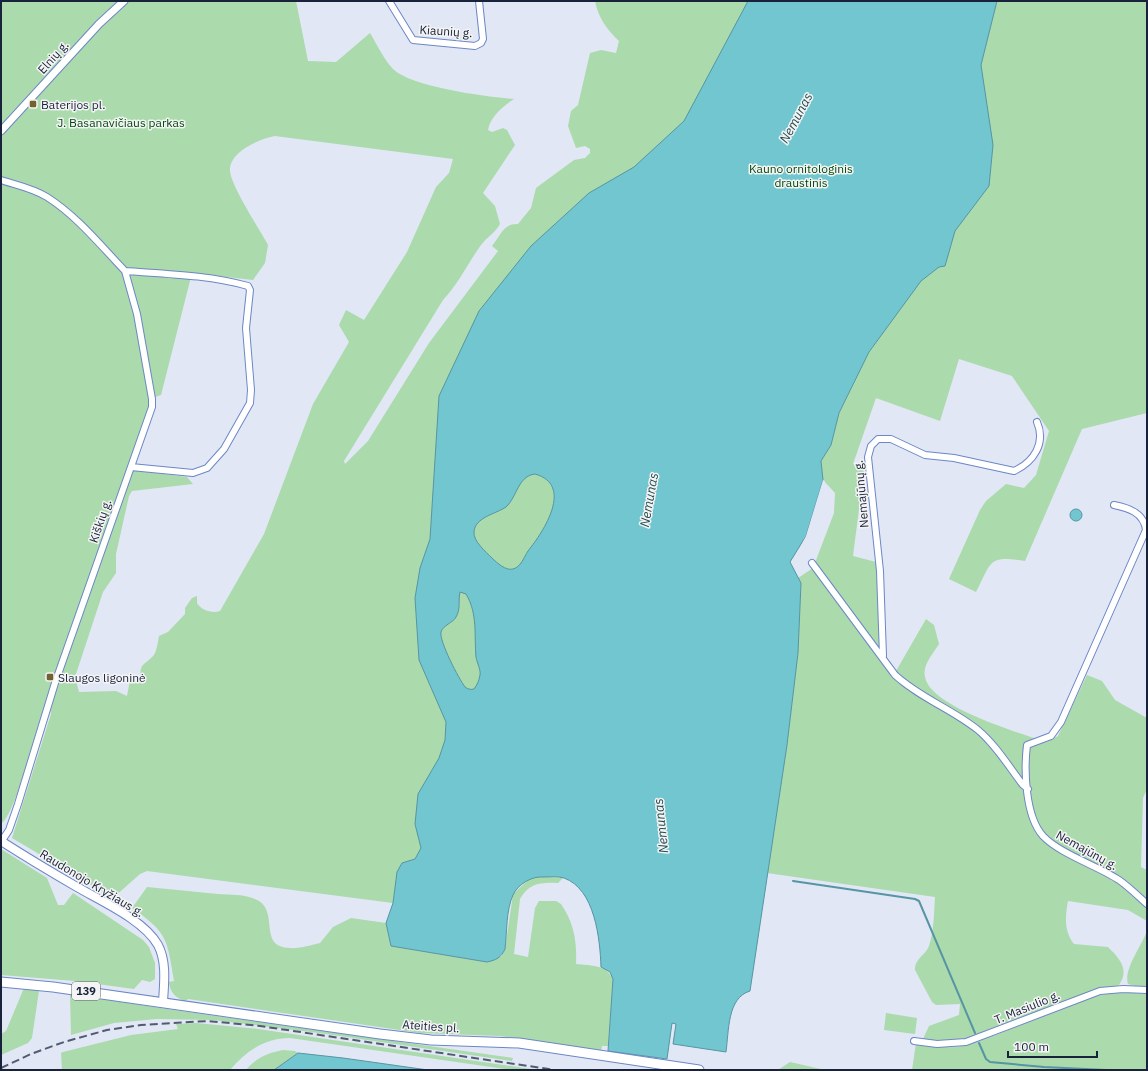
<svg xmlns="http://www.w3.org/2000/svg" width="1148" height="1071" viewBox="0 0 1148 1071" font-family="'IBM Plex Sans',sans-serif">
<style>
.green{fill:#abdaac}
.water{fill:#71c6d0;stroke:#5695a3;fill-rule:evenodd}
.pier{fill:#e1e7f5}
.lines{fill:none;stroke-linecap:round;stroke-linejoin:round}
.stream{stroke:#5695a3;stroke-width:2}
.minor-casing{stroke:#6c87c6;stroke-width:8}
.tertiary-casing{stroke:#6c87c6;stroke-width:9}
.secondary-casing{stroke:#6c87c6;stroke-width:10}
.primary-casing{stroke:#6c87c6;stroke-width:11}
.minor{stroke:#fff;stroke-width:6}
.tertiary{stroke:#fff;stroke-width:7}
.secondary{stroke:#fff;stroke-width:8}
.primary{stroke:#fff;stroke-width:9}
.rail{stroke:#525b71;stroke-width:2;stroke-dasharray:8 4;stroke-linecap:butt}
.poi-dot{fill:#75602f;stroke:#f4f4f4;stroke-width:1.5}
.labels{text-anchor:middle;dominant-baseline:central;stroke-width:3;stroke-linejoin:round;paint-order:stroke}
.shield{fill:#f4f4f4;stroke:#5a6172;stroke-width:1}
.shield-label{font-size:11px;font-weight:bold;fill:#18223b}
.street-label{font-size:12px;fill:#18223b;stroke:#f4f4f4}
.poi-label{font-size:12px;fill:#18223b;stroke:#f4f4f4;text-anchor:start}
.park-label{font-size:12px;fill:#004a0e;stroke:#f4f4f4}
.water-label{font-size:13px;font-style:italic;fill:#244b50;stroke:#f4f4f4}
</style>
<rect width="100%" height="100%" fill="#e1e7f5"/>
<!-- green -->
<path class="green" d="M1 1H296L308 61 336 62 370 33C376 43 385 61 393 69 411 87 487 97 514 99 503 106 490 117 488 130L492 132 503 128 507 130 515 145 483 193 495 206 500 224C495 233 487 237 481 245 468 263 459 283 443 300L344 461 345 464 368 441 429 343 498 251 492 246C500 236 504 223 518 224L531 208 536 188 574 160 585 158 590 153V149L585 146 576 148 568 126 571 111 578 105 590 53 601 50 616 53 619 41C607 30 598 17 595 1H1147V413L1082 429 1025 561C988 555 992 561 976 592L949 579 980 510 986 501 1006 484 1024 488 1036 475 1049 431 1012 376 959 359 940 421 876 398 853 464 864 470 853 556 876 562 881 659 892 678 926 619 934 625 939 644C933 654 922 665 925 677 930 707 1020 733 1046 742L1058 736 1087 675 1102 681 1115 700 1147 718V789L1143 798 1141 867 1147 870V921L1128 910 1068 901C1065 917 1064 931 1074 944L1108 947C1119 958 1130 969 1119 985L1094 990 968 1038C953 1041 939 1042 923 1039L929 1026 959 1015 960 1004 936 1005 932 1002 915 970C914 959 926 955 929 946 934 931 934 913 935 897L767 873 787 745 798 653 801 583 798 578 813 568 834 513 835 493 823 480 821 461 831 445 839 413 869 352 882 334 394 895 393 903 147 871 140 874 113 898 12 838 51 714 50 706 132 470 187 477 193 484 132 491 129 496 116 554V573L103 592 75 677 79 692 116 691 127 696 130 680 135 679 141 682C139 662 143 667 154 655 157 650 158 641 159 636L168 632 185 614V608L192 598 197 596V603C201 610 212 614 220 611L264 534 313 404 349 342 339 325 346 310 364 320 407 252 436 187 449 173 453 159 275 136C260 139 229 151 230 171 231 186 260 230 268 245L265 263 253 280 192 273 161 395 150 399 145 423C106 531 66 639 31 749 26 765 13 815 1 824Z
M1 849 47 878 58 905H64L73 893 143 940 149 947 155 963V979L150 982 142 980 134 989 75 981 1 975Z
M535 876 563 878 558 883C541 882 529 883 520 899L514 954 528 957 535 908 539 901H556L561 904C574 923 577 941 576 964 591 966 606 964 613 979L608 1046H602L601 1051 500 1036 420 1033 188 999 185 1001C176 998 170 993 169 982L174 981C167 939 168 933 132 908L147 887C171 889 194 892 218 894 230 895 246 894 257 900 280 911 257 947 290 948 299 949 311 945 320 943L333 927 351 918 386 923 391 946 487 962 502 956 505 949 513 894 528 880Z
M1147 931V987L1135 986 1128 984C1123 970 1142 945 1147 931Z
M24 988H34L39 991 32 1038 28 1043 1 1055V1034L6 1031Z
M1122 992 1147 994V1070H912L916 1043C929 1045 942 1048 955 1047 969 1046 983 1039 996 1035 1037 1019 1078 995 1122 992Z
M70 994 167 1009 513 1058 512 1061 319 1033 213 1020 157 1019 114 1023 71 1035Z
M886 1013 917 1018 915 1034 884 1030Z
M196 1023 258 1029 538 1070H512L290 1038C265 1038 246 1051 230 1070H62L61 1053 63 1052 131 1035 178 1029 176 1024Z
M283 1050 295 1051 298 1053 274 1070H246C256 1058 267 1053 283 1050Z
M790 1062 825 1070H778Z"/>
<!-- water -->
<path class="water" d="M748 1H997L981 65 993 145 989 186 955 231 945 266 939 267 921 281 869 352 839 413 831 445 821 461 823 480 806 536 790 562 801 583 798 653 787 745 750 991C727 998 729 1031 726 1052L673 1044 676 1024 672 1023 667 1059 608 1051 613 979 610 972 601 967C600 939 595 889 564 878 558 876 549 877 543 877 532 876 518 884 513 895 506 910 507 933 505 949 501 958 496 960 487 962L391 946 386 923 393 903 397 872 402 863 415 859 421 848 415 824 418 794 439 758 445 740 446 722 419 660 415 598 420 568 430 539 439 396 479 311 531 246 589 193 634 167 684 121ZM535 474C574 485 544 531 528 551 524 557 521 567 513 569 506 571 497 563 492 558 486 552 473 541 474 532 475 517 496 514 506 507 517 497 518 476 535 474ZM460 592 466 594C478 614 474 635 476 657 477 663 481 670 480 675 479 681 477 685 474 689 470 690 468 689 465 687 459 679 439 641 441 632 443 625 453 623 456 617 461 609 458 600 460 592Z
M1070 515a6 6 0 1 1 12 0a6 6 0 1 1-12 0Z
M298 1053 343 1058 428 1070H274Z"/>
<!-- pier -->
<path class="pier" d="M823 480 825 481 808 537 798 555 797 554 806 536Z"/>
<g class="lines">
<!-- stream -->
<path class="stream" d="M793 881 915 899 919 901 975 1033
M979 1043 986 1059 990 1062 1044 1067 1106 1070"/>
<!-- minor casing -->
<g class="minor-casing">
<path id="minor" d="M389 1 413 40 475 46 481 43 483 39 479 1
M1 180C16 185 33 188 47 197 77 216 101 246 125 271 166 274 209 275 248 286L250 290 246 328 251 390 250 403 224 449 207 468 193 473 131 467
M1114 505C1129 508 1144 513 1146 530L1061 722 1051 736 1027 745C1024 770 1025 816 1043 836 1060 854 1098 866 1119 880 1129 887 1138 896 1147 904
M812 563 895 675C920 698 952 709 978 730 996 745 1009 767 1023 785L1028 789
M883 656 880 571 868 457 871 446 878 439H891L925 455 954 458 1014 471C1034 462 1046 443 1037 422
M1 842 9 830 18 804 55 683 152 407V399L137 314 125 271
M914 1041 937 1044 966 1042 1100 991 1123 989 1147 990"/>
</g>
<!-- tertiary casing -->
<g class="tertiary-casing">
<path id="tertiary" d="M1 131 99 24 124 1"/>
</g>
<!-- secondary casing -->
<g class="secondary-casing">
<path id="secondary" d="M1 841C26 857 51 872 77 887 101 901 144 920 158 945 167 962 164 984 163 1002"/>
</g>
<!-- primary casing -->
<g class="primary-casing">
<path id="primary" d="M1 982 53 987 380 1034 431 1040 519 1043 699 1070"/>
</g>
<!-- minor -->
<use href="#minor" class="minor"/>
<!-- tertiary -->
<use href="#tertiary" class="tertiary"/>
<!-- secondary -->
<use href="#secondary" class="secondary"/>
<!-- primary -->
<use href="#primary" class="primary"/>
<!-- rail -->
<path class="rail" d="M1 1068 31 1054 64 1042 107 1030 141 1025 208 1021 260 1026 555 1070"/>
</g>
<!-- markers -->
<g class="poi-dot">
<rect x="29" y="100" width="8" height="8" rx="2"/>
<rect x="46" y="673" width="8" height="8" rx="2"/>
</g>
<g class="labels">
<!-- shield labels -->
<rect class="shield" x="72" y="982" width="28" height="18" rx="3"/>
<g class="shield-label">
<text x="86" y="991">139</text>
</g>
<!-- street labels -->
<g class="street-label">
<text transform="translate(446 31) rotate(4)">Kiaunių g.</text>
<text transform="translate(53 57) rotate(-48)">Elnių g.</text>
<text transform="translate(861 494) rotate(-95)">Nemajūnų g.</text>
<text transform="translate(100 521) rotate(-71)">Kiškių g.</text>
<text transform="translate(1087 850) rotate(29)">Nemajūnų g.</text>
<text transform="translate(92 883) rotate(31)">Raudonojo Kryžiaus g.</text>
<text transform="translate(1027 1007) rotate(-22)">T. Masiulio g.</text>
<text transform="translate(431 1026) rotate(4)">Ateities pl.</text>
</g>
<!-- poi labels -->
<g class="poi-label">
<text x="41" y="104">Baterijos pl.</text>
<text x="58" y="677">Slaugos ligoninė</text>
</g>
<!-- park labels -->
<g class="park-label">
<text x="121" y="122">J. Basanavičiaus parkas</text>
<text x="801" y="168">Kauno ornitologinis<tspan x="801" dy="14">draustinis</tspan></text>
</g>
<!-- water labels -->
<g class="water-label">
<text transform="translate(796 118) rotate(-62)">Nemunas</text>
<text transform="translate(649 500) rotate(-80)">Nemunas</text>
<text transform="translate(661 826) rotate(-96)">Nemunas</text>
</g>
</g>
<!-- border -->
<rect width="1148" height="1071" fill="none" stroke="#18223b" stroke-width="4"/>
<!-- scale -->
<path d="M1008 1051v6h89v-6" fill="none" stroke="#18223b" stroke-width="2"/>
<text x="1014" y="1051" font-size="12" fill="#18223b" stroke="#f4f4f4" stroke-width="3" paint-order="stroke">100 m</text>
</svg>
